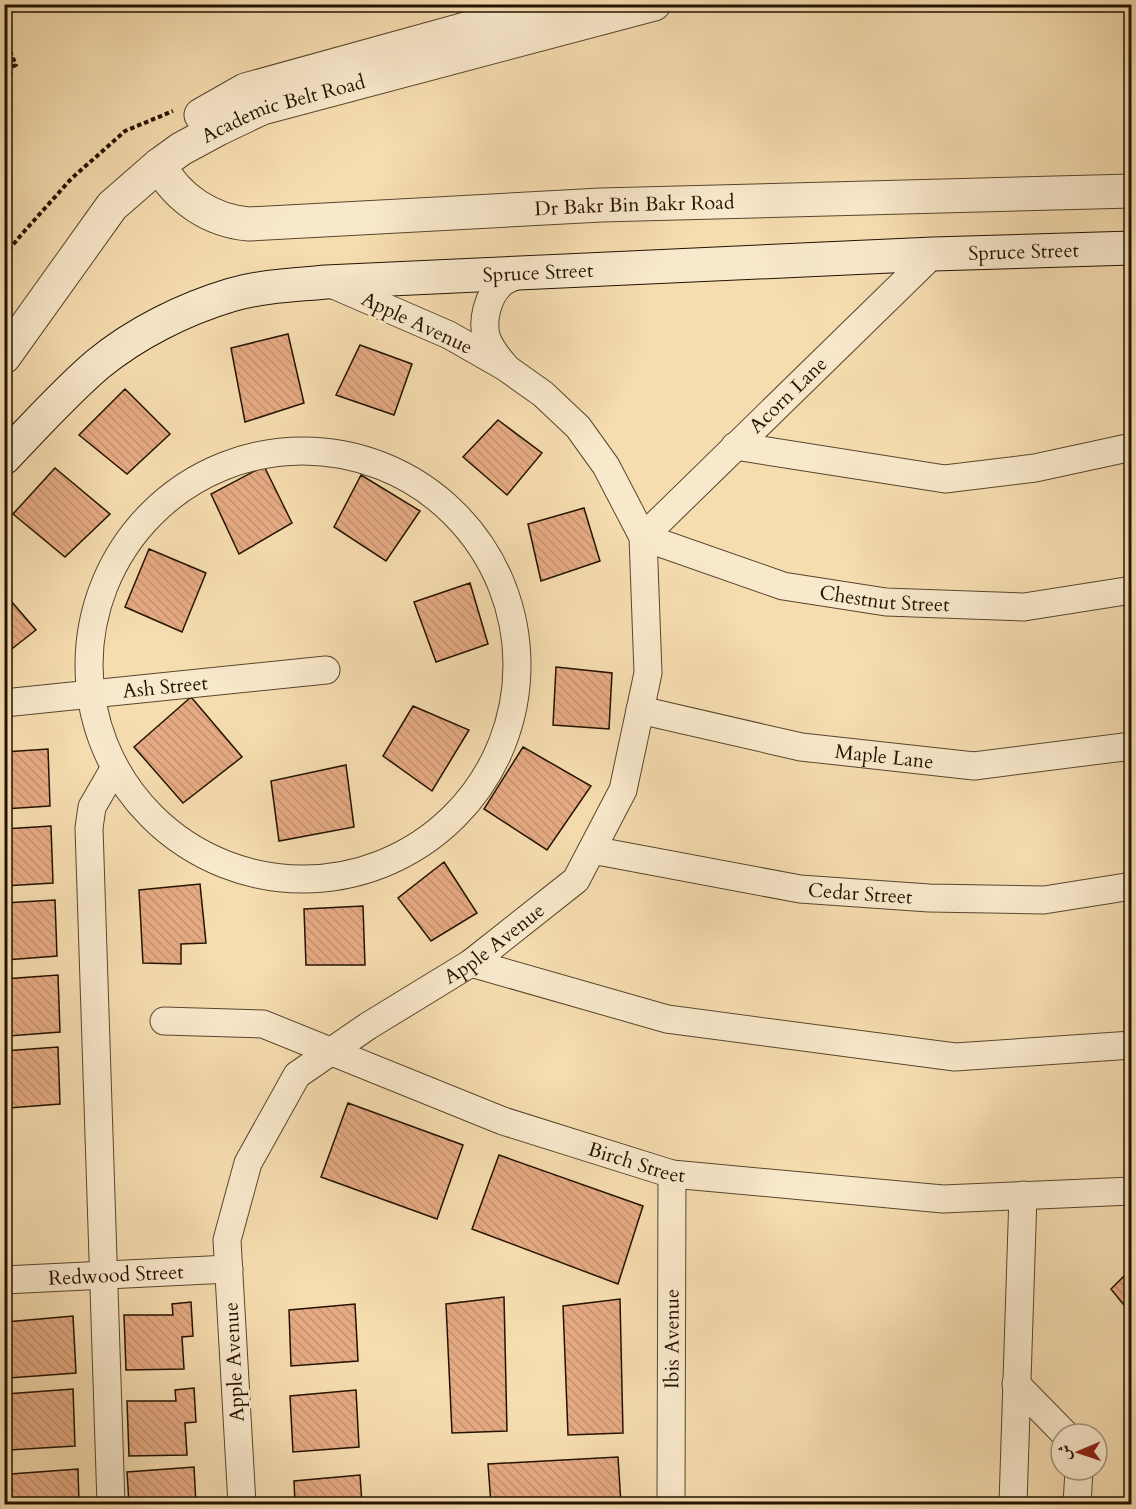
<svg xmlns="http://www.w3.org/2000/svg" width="1136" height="1509" viewBox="0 0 1136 1509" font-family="Cardo,Amiri,serif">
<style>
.building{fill:url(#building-back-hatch);stroke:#231300;stroke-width:1.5}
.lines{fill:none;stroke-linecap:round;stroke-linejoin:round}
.minor-casing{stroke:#58462c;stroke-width:29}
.tertiary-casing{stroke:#58462c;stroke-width:35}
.secondary-casing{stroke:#231300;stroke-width:35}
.path{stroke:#231300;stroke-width:4;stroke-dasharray:4.5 3;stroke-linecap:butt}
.minor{stroke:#f9e9cc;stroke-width:27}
.tertiary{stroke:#f9e9cc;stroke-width:33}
.secondary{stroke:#f9e9cc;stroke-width:33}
.labels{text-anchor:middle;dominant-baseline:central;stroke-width:4.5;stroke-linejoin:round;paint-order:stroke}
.street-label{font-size:20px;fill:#231300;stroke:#f9e9cc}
</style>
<defs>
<pattern id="building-back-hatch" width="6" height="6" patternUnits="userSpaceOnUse" patternTransform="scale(1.5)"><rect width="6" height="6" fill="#e6ab84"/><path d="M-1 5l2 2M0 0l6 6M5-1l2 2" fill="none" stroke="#c59270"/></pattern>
</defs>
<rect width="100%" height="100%" fill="#f6ddb0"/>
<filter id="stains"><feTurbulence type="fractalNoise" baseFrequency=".00333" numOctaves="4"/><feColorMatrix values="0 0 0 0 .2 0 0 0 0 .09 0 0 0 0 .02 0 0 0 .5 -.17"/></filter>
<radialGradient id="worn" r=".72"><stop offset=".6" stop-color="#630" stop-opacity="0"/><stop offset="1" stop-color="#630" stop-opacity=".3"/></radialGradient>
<!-- building -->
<path class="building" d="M4 55 12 74 4 78Z
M288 334 304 403 245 422 231 348Z
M360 345 412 364 394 415 336 395Z
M125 389 170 434 127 474 79 435Z
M498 420 542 453 507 495 463 457Z
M264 466 292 523 239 554 211 494Z
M55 468 110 514 65 557 13 514Z
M361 475 420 511 386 561 334 527Z
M584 508 600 561 541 581 528 524Z
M149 549 206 573 182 632 125 607Z
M470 583 488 644 436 662 414 602Z
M4 593 36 630 4 655Z
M556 667 612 673 609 729 553 725Z
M191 697 242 757 183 803 134 747Z
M413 706 469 730 432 791 383 756Z
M523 747 591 786 547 850 484 809Z
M48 749 50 806 4 809V752Z
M346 765 354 827 279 841 271 781Z
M51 826 53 883 4 886V829Z
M444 862 477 913 431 941 398 898Z
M200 884 206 943 181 944V964L143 963 139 890Z
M55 900 57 956 6 960 7 929H4V903Z
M363 906 365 965H306L304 909Z
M58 975 60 1032 9 1036 11 1005H4V979Z
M58 1047 60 1104 9 1108 10 1077H4V1051Z
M348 1103 463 1145 437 1219 321 1177Z
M499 1155 643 1206 618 1284 472 1229Z
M1132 1268V1315L1111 1289Z
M504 1297 507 1431 452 1433 446 1304Z
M620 1299 623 1433 568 1435 563 1306Z
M191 1302 193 1336 182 1337 184 1369 126 1370 124 1315H173L172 1304Z
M355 1304 358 1361 291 1366 289 1310Z
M73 1316 76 1373 9 1378 6 1322Z
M194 1388 196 1422 185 1423 187 1455 129 1456 127 1401H176L175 1390Z
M73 1389 75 1446 9 1450 6 1394Z
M356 1390 359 1447 293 1452 290 1396Z
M618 1457 621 1504H491L488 1464Z
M194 1467 196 1504H129L127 1472Z
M78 1469 79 1504H12L11 1474Z
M360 1475 362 1504H295L294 1481Z"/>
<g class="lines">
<!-- minor casing -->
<g class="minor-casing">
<g id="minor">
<path id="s1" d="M933 254 643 537 783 586 886 602 1024 607 1132 590"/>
<path d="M505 366C498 358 491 349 487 339 481 321 488 295 502 283 508 278 517 276 523 273"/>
<path d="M735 446 945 479 1035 468 1132 447"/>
<circle cx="303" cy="665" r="214"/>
<path id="s2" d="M4 703 326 670"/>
<path id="s3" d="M640 710 801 747 974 766 1132 746"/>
<path id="s4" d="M592 850 800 889 929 898 1044 900 1132 886"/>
<path d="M471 963 667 1019 955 1057 1132 1045"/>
<path id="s5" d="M164 1021 263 1024 503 1121 672 1174 943 1199 1132 1191"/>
<path id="s6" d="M4 1280 229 1269"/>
<path d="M1016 1384 1065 1434"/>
<path d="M111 1504 89 828 92 807 114 769"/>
<path id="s7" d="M242 1504 227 1240 248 1163 297 1075 368 1026 471 963 576 880 623 790 648 673 643 537 606 466 578 427 543 394 505 367 449 335 329 283"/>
<path id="s8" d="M671 1504 672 1174"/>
<path d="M1013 1504 1023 1195"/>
<path d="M1077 1504 1079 1470"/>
</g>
</g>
<!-- tertiary casing -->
<g class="tertiary-casing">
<g id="tertiary">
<path d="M201 115 245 90 556 4"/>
<path id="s9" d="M159 165C178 199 211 221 249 224L601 205 1132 191"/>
<path id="s10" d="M4 357 112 206 159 165 181 149 218 129 262 108 654 4"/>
</g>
</g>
<!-- secondary casing -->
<g class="secondary-casing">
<g id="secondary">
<path id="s11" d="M4 458C35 426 64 393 98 364 136 333 184 309 231 295 262 286 294 285 326 282L933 254 1132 248"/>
</g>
</g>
<!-- path -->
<path class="path" d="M4 37 16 65 4 70
M4 256 21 235 71 179 125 131 173 111"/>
<!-- minor -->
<use href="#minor" class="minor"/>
<!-- tertiary -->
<use href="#tertiary" class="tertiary"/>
<!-- secondary -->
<use href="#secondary" class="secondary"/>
</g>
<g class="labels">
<!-- street labels -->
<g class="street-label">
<text stroke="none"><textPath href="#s10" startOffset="386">Academic Belt Road</textPath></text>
<text stroke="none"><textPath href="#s9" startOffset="498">Dr Bakr Bin Bakr Road</textPath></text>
<text stroke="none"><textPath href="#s11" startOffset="1078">Spruce Street</textPath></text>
<text stroke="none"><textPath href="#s11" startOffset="592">Spruce Street</textPath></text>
<text transform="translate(417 323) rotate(25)">Apple Avenue</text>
<text transform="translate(788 395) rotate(-44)">Acorn Lane</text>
<text stroke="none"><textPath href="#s1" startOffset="656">Chestnut Street</textPath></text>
<text stroke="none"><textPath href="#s2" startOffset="162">Ash Street</textPath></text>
<text stroke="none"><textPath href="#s3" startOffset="249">Maple Lane</textPath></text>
<text stroke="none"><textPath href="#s4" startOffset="272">Cedar Street</textPath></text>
<text stroke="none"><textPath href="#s7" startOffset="682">Apple Avenue</textPath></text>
<text stroke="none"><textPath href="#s5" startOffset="498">Birch Street</textPath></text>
<text stroke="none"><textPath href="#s6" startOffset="112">Redwood Street</textPath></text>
<text stroke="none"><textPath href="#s8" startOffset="165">Ibis Avenue</textPath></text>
<text transform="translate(234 1362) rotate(-93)">Apple Avenue</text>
</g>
</g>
<!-- margin -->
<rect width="1136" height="1509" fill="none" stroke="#f6ddb0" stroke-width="24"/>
<rect x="6" y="6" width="1124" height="1497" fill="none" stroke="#231300" stroke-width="3"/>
<rect x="12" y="12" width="1112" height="1485" fill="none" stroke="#231300" stroke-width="1.5"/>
<!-- north arrow -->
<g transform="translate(1079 1452) rotate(268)"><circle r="28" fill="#f9e9cc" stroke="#a3937a" stroke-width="1.5"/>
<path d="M0-4.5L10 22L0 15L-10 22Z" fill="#8f2418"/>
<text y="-9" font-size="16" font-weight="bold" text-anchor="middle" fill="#231300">ش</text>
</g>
<rect width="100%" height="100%" filter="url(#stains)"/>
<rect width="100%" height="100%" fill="url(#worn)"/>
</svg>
